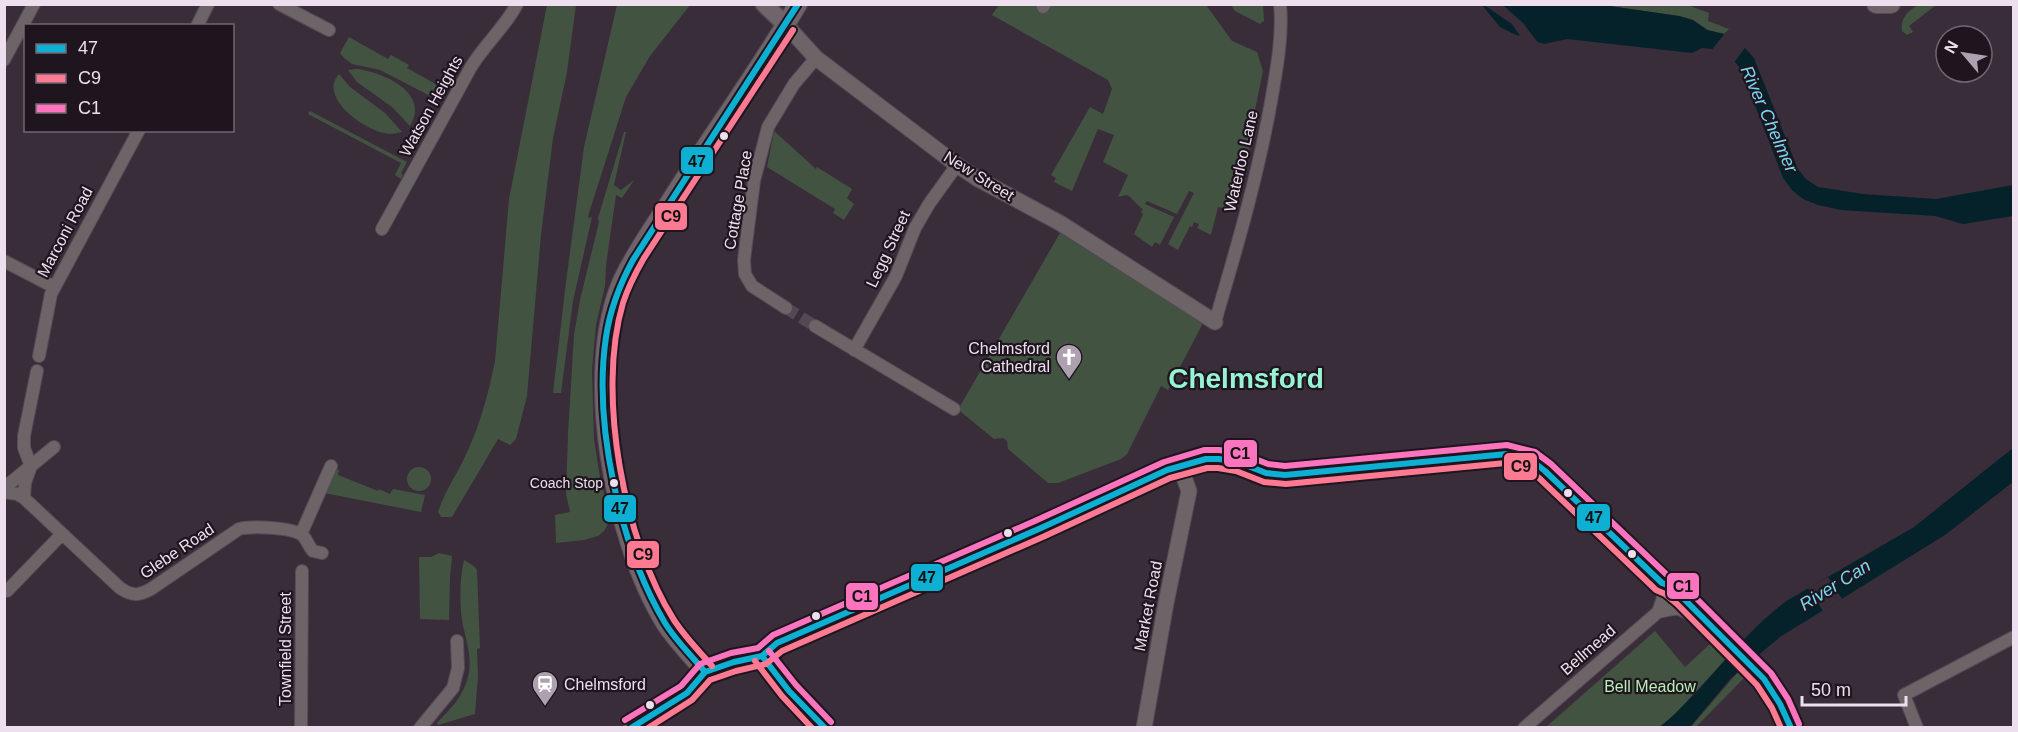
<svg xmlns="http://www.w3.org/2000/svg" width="2018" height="732" viewBox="0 0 2018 732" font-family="Arial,sans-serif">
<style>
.green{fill:#435342}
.water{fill:#05222b}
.pier{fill:#392d3a}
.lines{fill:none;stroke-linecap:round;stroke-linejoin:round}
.minor-tunnel{stroke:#544855;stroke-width:12;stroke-dasharray:12 6;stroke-linecap:butt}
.minor-casing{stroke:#554a56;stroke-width:14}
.tertiary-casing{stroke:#554a56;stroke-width:17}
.secondary-casing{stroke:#554a56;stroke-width:19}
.primary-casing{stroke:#554a56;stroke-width:20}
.minor{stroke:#6d6468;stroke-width:12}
.tertiary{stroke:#6d6468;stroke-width:15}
.secondary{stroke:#70656b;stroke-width:16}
.primary{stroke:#6f646a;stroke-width:18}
.bus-1-casing{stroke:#1e151f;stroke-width:10}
.bus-2-casing{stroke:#1e151f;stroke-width:10}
.bus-3-casing{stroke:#1e151f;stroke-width:10}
.bus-1{stroke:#0dafd3;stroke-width:6}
.bus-2{stroke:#fe7a93;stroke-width:6}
.bus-3{stroke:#fc73be;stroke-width:6}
.bus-dot{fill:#eddfee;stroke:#1e151f;stroke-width:2}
.labels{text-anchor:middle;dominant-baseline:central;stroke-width:4.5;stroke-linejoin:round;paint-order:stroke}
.bus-label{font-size:14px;fill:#eddfee;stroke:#1e151f;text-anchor:end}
.street-label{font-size:16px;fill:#eddfee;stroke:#1e151f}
.poi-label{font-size:16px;fill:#eddfee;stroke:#1e151f;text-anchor:end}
.park-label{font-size:16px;fill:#b7f0b4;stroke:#1e151f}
.water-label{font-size:18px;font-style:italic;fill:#75d8f1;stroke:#1e151f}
.town-label{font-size:28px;font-weight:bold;fill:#98f3d2;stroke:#1e151f}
.line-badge{stroke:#1e151f;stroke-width:2}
.pale-badge-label{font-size:16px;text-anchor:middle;font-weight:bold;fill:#111}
</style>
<rect width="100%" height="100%" fill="#392d3a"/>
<!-- green -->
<path class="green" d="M547 5H576L567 72 553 138 541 235 527 396 516 439 510 445 498 439 452 517H441L438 512C445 490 459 472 468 450 481 422 489 391 495 361L509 199Z
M617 5H690L650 56 626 97 589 213 588 218 592 217 573 301 561 393H553L566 282 584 147Z
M999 5H1206L1232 41 1257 52 1263 71 1249 139 1250 146 1237 200 1234 202 1231 210 1218 207 1211 235 1197 228 1199 224 1194 222 1192 227 1190 226 1178 250 1168 244 1194 193 1189 191 1177 214 1147 201 1145 204 1174 217 1160 245 1155 242 1152 247 1134 234 1143 214 1141 212 1143 209C1136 205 1134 199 1127 195L1118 197 1128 175 1103 162 1114 135 1098 129 1072 191 1054 182 1056 178 1051 175 1090 107 1103 114 1112 89 1108 80 992 15Z
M1231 5H1263L1264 21 1260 24 1235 11Z
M1603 5H1687L1709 13 1708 21 1729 29 1724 34 1708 30 1693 20 1679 16Z
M1918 5H1936L1909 26 1913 32 1907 35 1902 31C1900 18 1908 11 1918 5Z
M349 37 388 59 391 55 409 65 407 68 441 87 449 73 454 76 440 101 380 70 352 64 344 58 340 53Z
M358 69C385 73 430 93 410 126L392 107 357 82 348 70Z
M339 74 350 87 385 113 402 132C396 133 390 135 384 133 363 129 318 97 339 74Z
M310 111 407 162 401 173 403 175 401 179 395 175 401 163 308 114Z
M774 131 816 169 817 167 852 189 847 198 854 204 844 220 833 213 835 209 767 167Z
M624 132H626L614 185 621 190 634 180 622 198 616 195 606 265 605 286 596 325 592 370 594 439 600 478 609 513V522L604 531 598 536 584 540 556 543 555 515 570 512 566 494 568 434 574 335 580 300 599 222 598 218Z
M1060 233 1201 322 1202 325 1168 390 1161 386 1127 454 1121 459 1058 483H1048L1008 449 1007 441 1003 438 994 439 961 412 959 408Z
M407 479a12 12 0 1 1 24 0a12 12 0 1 1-24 0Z
M334 468 339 470 338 475 378 491 379 489 390 494 393 489 425 495 421 512 324 493Z
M439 553 452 556 450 577 449 620 420 619 419 557H431Z
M464 560 474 566 477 570 480 648 477 649 478 676 475 714 438 725 437 723C445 714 455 705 461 694 479 662 464 643 461 612 460 594 460 577 464 560Z
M1655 631 1685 667 1710 644 1726 659 1675 714 1659 727 1545 728Z
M1738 672 1744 678 1696 727 1690 728Z"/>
<!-- water -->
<path class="water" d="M1482 5H1603L1679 16 1693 20 1707 30 1724 34 1745 48 1754 58 1798 169 1806 179 1818 187 1863 194 1936 199 2013 185V216L1963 224 1935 216 1841 210 1818 205 1803 199 1792 190 1783 178 1741 69 1734 61 1712 49 1702 48 1692 53 1567 39 1544 44 1514 34 1500 27Z
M2013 448V482L1945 535 1780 637 1731 678 1690 727 1659 728C1706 689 1739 635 1788 600L1914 527Z"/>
<!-- pier -->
<path class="pier" d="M1484 5H1501L1505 7 1523 23 1538 43 1544 47 1524 42 1512 24Z
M1726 32 1747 45 1733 64 1710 52Z
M1828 577 1842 599 1823 611 1808 588Z"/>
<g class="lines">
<!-- minor-tunnel -->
<path class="minor-tunnel" d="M786 308 815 326"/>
<!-- minor casing -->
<g class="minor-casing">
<path id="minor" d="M279 4 329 30
M1043 7 1045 4
M197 26 208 4
M4 60 34 4
M382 229 471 67C484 45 506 26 517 4
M4 261 54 287
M786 308 752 286 745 274 744 260 754 181 768 127 794 84 816 58
M1215 322C1237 247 1259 172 1272 96 1277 67 1283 34 1280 4
M815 326 954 409
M854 350 896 276 915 228 929 204 957 165
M39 356 51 294 139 130
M1180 466C1199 461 1217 456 1236 461 1255 467 1265 475 1285 475L1500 454 1522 457 1538 465 1662 583 1663 598 1658 612
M4 488 54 447
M4 492 17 494 24 498 120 588C132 596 138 596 151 589L239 529C252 526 291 527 302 535 307 539 308 546 313 551L322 553
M24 498 25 483 31 466 24 448V436L37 371
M301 534 331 466
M7 591 62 534
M301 728 302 571
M420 728 453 688 458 668 457 641
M630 728 687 693 705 672
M1524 728 1658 612 1678 608 1693 616 1765 690 1785 728
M1917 728 1904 695 2014 637"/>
</g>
<!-- tertiary casing -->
<g class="tertiary-casing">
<path id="tertiary" d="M786 25 816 58 957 165 978 179 1060 223 1215 322
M762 656 777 643 1041 528 1167 470 1180 466 1189 491 1166 603 1144 728"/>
</g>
<!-- secondary casing -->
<g class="secondary-casing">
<path id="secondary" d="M764 4 786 25"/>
</g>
<!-- primary casing -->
<g class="primary-casing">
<path id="primary" d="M798 4C758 72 711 136 669 203 653 228 635 253 622 281 582 372 614 540 665 623 676 640 692 656 705 672L734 662 762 656 789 691 825 728
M1876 4H1891"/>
</g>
<!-- minor -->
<use href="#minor" class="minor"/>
<!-- tertiary -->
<use href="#tertiary" class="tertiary"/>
<!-- secondary -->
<use href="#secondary" class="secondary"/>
<!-- primary -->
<use href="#primary" class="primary"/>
<!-- bus-1 casing -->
<g class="bus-1-casing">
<path id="bus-1" d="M762 656 789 691 825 728
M705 672C692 656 676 641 665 623 620 547 593 424 606 337 610 309 620 284 633 260L798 4
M631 728 687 693 705 672 734 662 762 656 777 643 1041 528 1167 470 1206 459H1219L1238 462 1266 473 1285 475 1507 454 1531 460 1545 471 1662 583 1670 586 1683 598 1764 679 1780 704 1791 728"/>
</g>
<!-- bus-2 casing -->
<g class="bus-2-casing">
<path id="bus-2" d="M755 661 782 696 812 728
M712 666C699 651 685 637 674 620 624 541 596 394 623 303 628 287 636 272 644 258L793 30
M648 728 692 700 710 680 736 671 766 664 782 651 1045 536 1170 478 1207 468H1218L1236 471 1264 482 1286 484 1506 463 1527 468 1539 478 1656 590 1665 594 1677 604 1757 685 1772 708 1781 728"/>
</g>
<!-- bus-3 casing -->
<g class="bus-3-casing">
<path id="bus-3" d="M769 651 796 685 831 722
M625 720 681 686 700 664 731 653 758 648 773 635 1037 520 1164 462 1204 450H1219L1240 453 1268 464 1285 466 1507 445 1535 452 1551 464 1667 575 1675 579 1689 591 1771 673 1788 699 1799 724"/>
</g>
<!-- bus-1 -->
<use href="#bus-1" class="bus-1"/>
<!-- bus-2 -->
<use href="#bus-2" class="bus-2"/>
<!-- bus-3 -->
<use href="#bus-3" class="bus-3"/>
</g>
<!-- icons -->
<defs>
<g id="church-pin" transform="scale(1.35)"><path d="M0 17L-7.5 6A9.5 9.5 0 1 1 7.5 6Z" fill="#aea1af" stroke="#1e151f"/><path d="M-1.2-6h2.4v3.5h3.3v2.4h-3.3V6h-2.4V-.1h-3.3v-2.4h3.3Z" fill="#fff"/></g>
<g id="station-pin" transform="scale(1.35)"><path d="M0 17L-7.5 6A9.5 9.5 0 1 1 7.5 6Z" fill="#aea1af" stroke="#1e151f"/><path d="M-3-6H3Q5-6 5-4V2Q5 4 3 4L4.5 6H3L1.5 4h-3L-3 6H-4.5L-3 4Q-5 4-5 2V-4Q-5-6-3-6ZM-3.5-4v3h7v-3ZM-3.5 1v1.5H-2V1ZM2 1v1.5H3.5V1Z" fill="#fff"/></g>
</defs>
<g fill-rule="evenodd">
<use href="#church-pin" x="1069" y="357"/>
<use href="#station-pin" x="545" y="684"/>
</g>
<!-- markers -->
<g class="bus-dot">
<circle cx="724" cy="136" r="5"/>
<circle cx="614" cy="483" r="5"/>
<circle cx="1568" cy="493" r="5"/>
<circle cx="1008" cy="533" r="5"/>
<circle cx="1632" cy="554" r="5"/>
<circle cx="816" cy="616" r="5"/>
<circle cx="650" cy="705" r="5"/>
</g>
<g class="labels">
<!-- bus labels -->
<g class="bus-label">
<text x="603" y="483">Coach Stop</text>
</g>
<!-- street labels -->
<g class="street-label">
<text transform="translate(431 106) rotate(-61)">Watson Heights</text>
<text transform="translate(1241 161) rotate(-77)">Waterloo Lane</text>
<text transform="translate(979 176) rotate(32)">New Street</text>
<text transform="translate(738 200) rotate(-80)">Cottage Place</text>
<text transform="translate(65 232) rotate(-62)">Marconi Road</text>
<text transform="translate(888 249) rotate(-65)">Legg Street</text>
<text transform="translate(177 551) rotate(-34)">Glebe Road</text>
<text transform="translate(1148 606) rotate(-79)">Market Road</text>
<text transform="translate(285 649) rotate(-90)">Townfield Street</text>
<text transform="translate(1588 650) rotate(-41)">Bellmead</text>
</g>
<!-- poi labels -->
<g class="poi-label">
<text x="1050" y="348">Chelmsford<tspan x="1050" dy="18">Cathedral</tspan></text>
<text x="564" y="684" text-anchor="start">Chelmsford</text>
</g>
<!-- park labels -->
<g class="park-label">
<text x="1650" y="686">Bell Meadow</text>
</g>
<!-- water labels -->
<g class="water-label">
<text transform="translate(1769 119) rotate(66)">River Chelmer</text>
<text transform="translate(1835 585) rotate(-32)">River Can</text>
</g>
<!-- town labels -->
<g class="town-label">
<text x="1246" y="378">Chelmsford</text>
</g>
</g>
<g class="line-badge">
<rect x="680" y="146" width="34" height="29" rx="6" fill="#0dafd3"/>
<rect x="654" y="202" width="34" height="29" rx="6" fill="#fe7a93"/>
<rect x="1223" y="439" width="35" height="29" rx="6" fill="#fc73be"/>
<rect x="1503" y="452" width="35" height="29" rx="6" fill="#fe7a93"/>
<rect x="603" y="494" width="34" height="29" rx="6" fill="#0dafd3"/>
<rect x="1576" y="503" width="35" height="29" rx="6" fill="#0dafd3"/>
<rect x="626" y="540" width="34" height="29" rx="6" fill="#fe7a93"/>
<rect x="910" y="563" width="34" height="29" rx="6" fill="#0dafd3"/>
<rect x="1666" y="572" width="34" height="28" rx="6" fill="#fc73be"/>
<rect x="845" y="582" width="34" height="29" rx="6" fill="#fc73be"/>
</g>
<g class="pale-badge-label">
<text x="697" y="167">47</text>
<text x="671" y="222">C9</text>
<text x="1240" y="459">C1</text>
<text x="1521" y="472">C9</text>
<text x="620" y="514">47</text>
<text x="1594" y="523">47</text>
<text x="643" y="560">C9</text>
<text x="927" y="583">47</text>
<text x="1683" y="592">C1</text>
<text x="862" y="602">C1</text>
</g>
<!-- border -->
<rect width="2018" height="732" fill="none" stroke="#eddfee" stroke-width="12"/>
<!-- legend -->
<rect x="24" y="24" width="210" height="108" fill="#1e151f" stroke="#716672" stroke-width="1.5"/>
<rect x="36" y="44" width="30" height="9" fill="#0dafd3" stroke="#716672" stroke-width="1.5"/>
<text x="78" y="54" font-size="18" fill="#eddfee">47</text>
<rect x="36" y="74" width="30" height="9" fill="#fe7a93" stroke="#716672" stroke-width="1.5"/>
<text x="78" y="84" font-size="18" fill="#eddfee">C9</text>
<rect x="36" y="104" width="30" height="9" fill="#fc73be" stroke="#716672" stroke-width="1.5"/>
<text x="78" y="114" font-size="18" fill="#eddfee">C1</text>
<!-- north arrow -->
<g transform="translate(1964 54) rotate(299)"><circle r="28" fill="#1e151f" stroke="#716672" stroke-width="1.5"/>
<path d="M0-4.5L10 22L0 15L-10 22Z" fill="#aea1af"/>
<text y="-9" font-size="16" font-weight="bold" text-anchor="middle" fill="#eddfee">N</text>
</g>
<!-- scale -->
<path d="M1802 696v9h104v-9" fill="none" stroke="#eddfee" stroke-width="3"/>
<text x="1811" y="696" font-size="18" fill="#eddfee" stroke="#1e151f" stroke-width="4.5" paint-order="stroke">50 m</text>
</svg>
